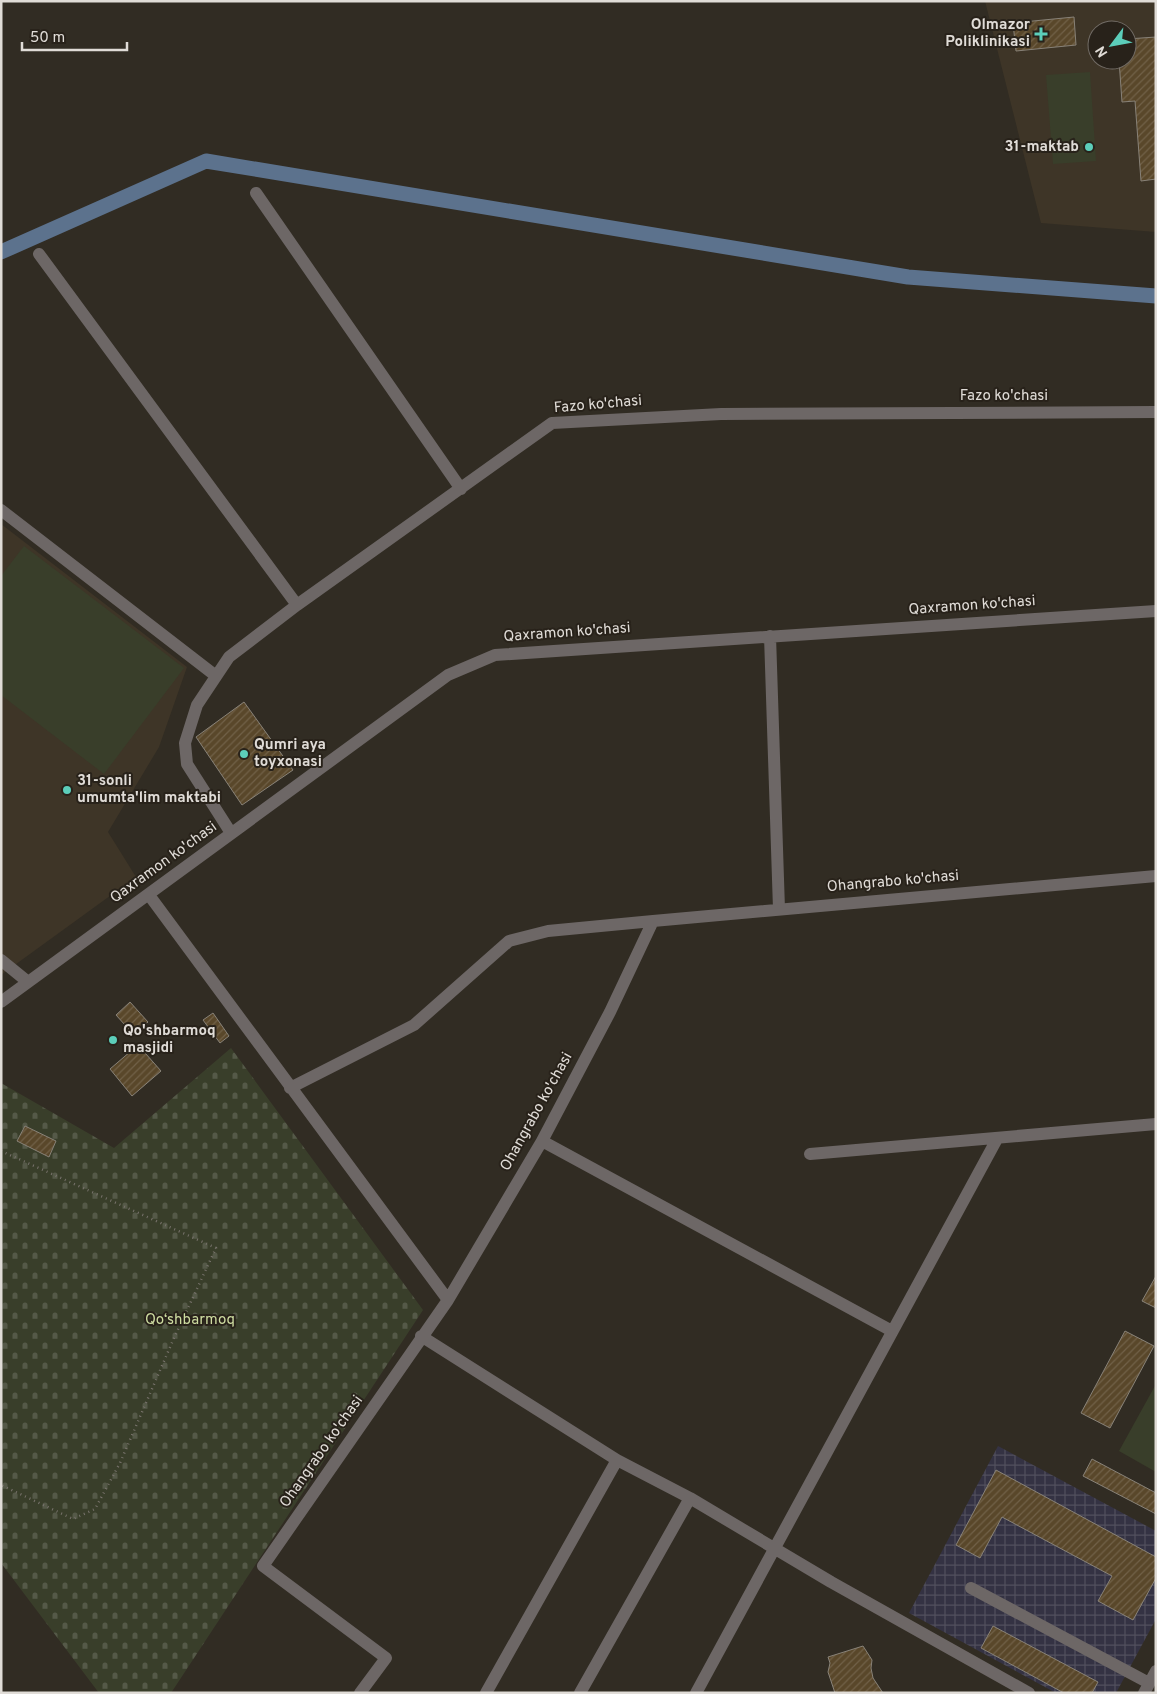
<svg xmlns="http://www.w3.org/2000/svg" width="1157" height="1694" viewBox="0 0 1157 1694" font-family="Overpass,sans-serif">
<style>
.industrial{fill:url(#industrial-grid)}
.built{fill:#3e3527;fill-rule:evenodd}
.green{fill:#393e2a}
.cemetery{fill:url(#cemetery-stones)}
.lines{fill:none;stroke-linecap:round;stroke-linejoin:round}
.canal{stroke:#5c728d;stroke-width:15}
.building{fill:url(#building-hatch);stroke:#888278}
.path{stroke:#78736c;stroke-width:2.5;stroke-dasharray:1 4;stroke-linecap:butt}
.minor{stroke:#6d6766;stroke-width:12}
.poi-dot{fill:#5cceba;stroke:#28221a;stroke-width:2}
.labels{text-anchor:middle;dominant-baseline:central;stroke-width:4;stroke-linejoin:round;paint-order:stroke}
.poi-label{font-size:15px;font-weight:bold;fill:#e0dcd7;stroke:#28221a;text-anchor:start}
.street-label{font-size:15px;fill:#e0dcd7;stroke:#28221a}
.park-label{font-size:15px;fill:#cedca1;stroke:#28221a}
</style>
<defs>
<pattern id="industrial-grid" width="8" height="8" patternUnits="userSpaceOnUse" patternTransform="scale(1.25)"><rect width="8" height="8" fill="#343243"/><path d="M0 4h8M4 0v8" fill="none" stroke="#514f5d"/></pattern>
<pattern id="cemetery-stones" width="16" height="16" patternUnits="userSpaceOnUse" patternTransform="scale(1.25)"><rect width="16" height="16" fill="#393e2a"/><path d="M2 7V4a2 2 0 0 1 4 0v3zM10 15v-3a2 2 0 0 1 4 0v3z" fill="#555948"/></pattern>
<pattern id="building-hatch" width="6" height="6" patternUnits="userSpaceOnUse" patternTransform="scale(1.25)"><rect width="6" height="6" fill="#59472a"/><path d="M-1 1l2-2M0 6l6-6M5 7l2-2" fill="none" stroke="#716148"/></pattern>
</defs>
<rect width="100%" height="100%" fill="#312c23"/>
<!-- industrial -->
<path class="industrial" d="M998 1446 1156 1531V1619L1116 1693H1056L909 1613Z"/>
<!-- built -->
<path class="built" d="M985 1H1156V232L1041 223ZM1097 30H1127V60H1097Z
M1 524 187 667 159 747 108 832 136 877 1 975Z"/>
<!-- green -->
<path class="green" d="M1090 72 1096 161 1053 164 1046 75Z
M24 546 184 668 104 774 1 695V576Z
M1156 1384V1472L1119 1451Z"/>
<!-- cemetery -->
<path class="cemetery" d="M231 1048 423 1310 171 1693H99L1 1563V1083L114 1148Z"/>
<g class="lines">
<!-- canal -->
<path class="canal" d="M1 252 206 161 908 277 1156 296"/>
</g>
<!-- building -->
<path class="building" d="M1074 17 1076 45 1016 51 1013 23Z
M1156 37V179L1141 181 1135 101 1122 102 1119 60H1127V39Z
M244 702 293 770 242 805 196 737Z
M130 1002 148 1022 134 1035 116 1015Z
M213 1013 229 1036 220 1043 203 1020Z
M138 1045 161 1071 132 1096 110 1069Z
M25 1126 56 1141 49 1157 17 1141Z
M1156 1276V1308L1142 1301Z
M1125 1331 1154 1346 1110 1428 1081 1413Z
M1092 1459 1156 1493V1514L1083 1476Z
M996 1470 1156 1557V1578L1133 1620 1098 1601 1112 1576 1002 1517 980 1558 956 1545Z
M993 1626 1098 1682 1092 1693H1064L981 1648Z
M863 1646 872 1660 871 1668 873 1678 883 1693H835L828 1672 830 1663 828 1657Z"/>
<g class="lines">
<!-- path -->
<path class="path" d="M1 1151 216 1248 174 1338 120 1463 95 1509 73 1519 1 1485"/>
<!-- minor -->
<path class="minor" d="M256 193 461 489
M39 254 297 605
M1 510 216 676
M770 636 779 909
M231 833 187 764 185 743 197 705 229 657 297 605 552 423 721 414 1156 412
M149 895 448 1300
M1 960 28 982
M1 1002 448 675 495 655 1156 611
M290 1088 414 1025 509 941 548 931 653 921
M542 1141 892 1331
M810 1154 1156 1124
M421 1336 617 1460 690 1498 831 1582 1029 1693
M971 1588 1149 1683
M360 1693 386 1658 263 1566 448 1300 542 1141 610 1012 653 921 1156 876
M486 1693 617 1460
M580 1693 690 1498
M696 1693 997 1139
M1144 1693 1156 1671"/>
</g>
<!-- markers -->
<g class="poi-dot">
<path d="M1038.5 26.5h5v5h5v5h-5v5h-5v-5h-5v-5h5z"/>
<circle cx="1089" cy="147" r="5"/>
<circle cx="244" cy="754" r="5"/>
<circle cx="67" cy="790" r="5"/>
<circle cx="113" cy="1040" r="5"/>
</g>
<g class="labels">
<!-- poi labels -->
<g class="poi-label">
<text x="1030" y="25" text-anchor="end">Olmazor<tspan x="1030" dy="17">Poliklinikasi</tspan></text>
<text x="1079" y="147" text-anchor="end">31-maktab</text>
<text x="254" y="745">Qumri aya<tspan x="254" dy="17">toyxonasi</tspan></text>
<text x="77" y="781">31-sonli<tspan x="77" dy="17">umumta'lim maktabi</tspan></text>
<text x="123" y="1031">Qo'shbarmoq<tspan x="123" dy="17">masjidi</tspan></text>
</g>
<!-- street labels -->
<g class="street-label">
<text x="1004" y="396">Fazo ko'chasi</text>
<text transform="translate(598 405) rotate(-5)">Fazo ko'chasi</text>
<text transform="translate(972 606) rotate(-4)">Qaxramon ko'chasi</text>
<text transform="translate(567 633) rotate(-4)">Qaxramon ko'chasi</text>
<text transform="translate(164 863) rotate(-36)">Qaxramon ko'chasi</text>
<text transform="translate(893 882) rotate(-5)">Ohangrabo ko'chasi</text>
<text transform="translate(537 1112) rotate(-61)">Ohangrabo ko'chasi</text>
<text transform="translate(322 1452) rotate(-55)">Ohangrabo ko'chasi</text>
</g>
<!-- park labels -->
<g class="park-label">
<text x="190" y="1320">Qo‘shbarmoq</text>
</g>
</g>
<!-- border -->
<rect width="1157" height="1694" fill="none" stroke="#e0dcd7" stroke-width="5"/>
<!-- north arrow -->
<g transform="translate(1112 45) rotate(238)"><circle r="24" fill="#28221a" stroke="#726c66"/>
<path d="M0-4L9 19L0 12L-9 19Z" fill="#5cceba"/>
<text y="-8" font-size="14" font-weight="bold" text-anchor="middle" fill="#e0dcd7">N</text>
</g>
<!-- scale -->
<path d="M22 42v8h105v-8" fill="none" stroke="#e0dcd7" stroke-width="2.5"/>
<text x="30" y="42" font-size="15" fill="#e0dcd7" stroke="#28221a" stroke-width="4" paint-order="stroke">50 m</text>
</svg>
